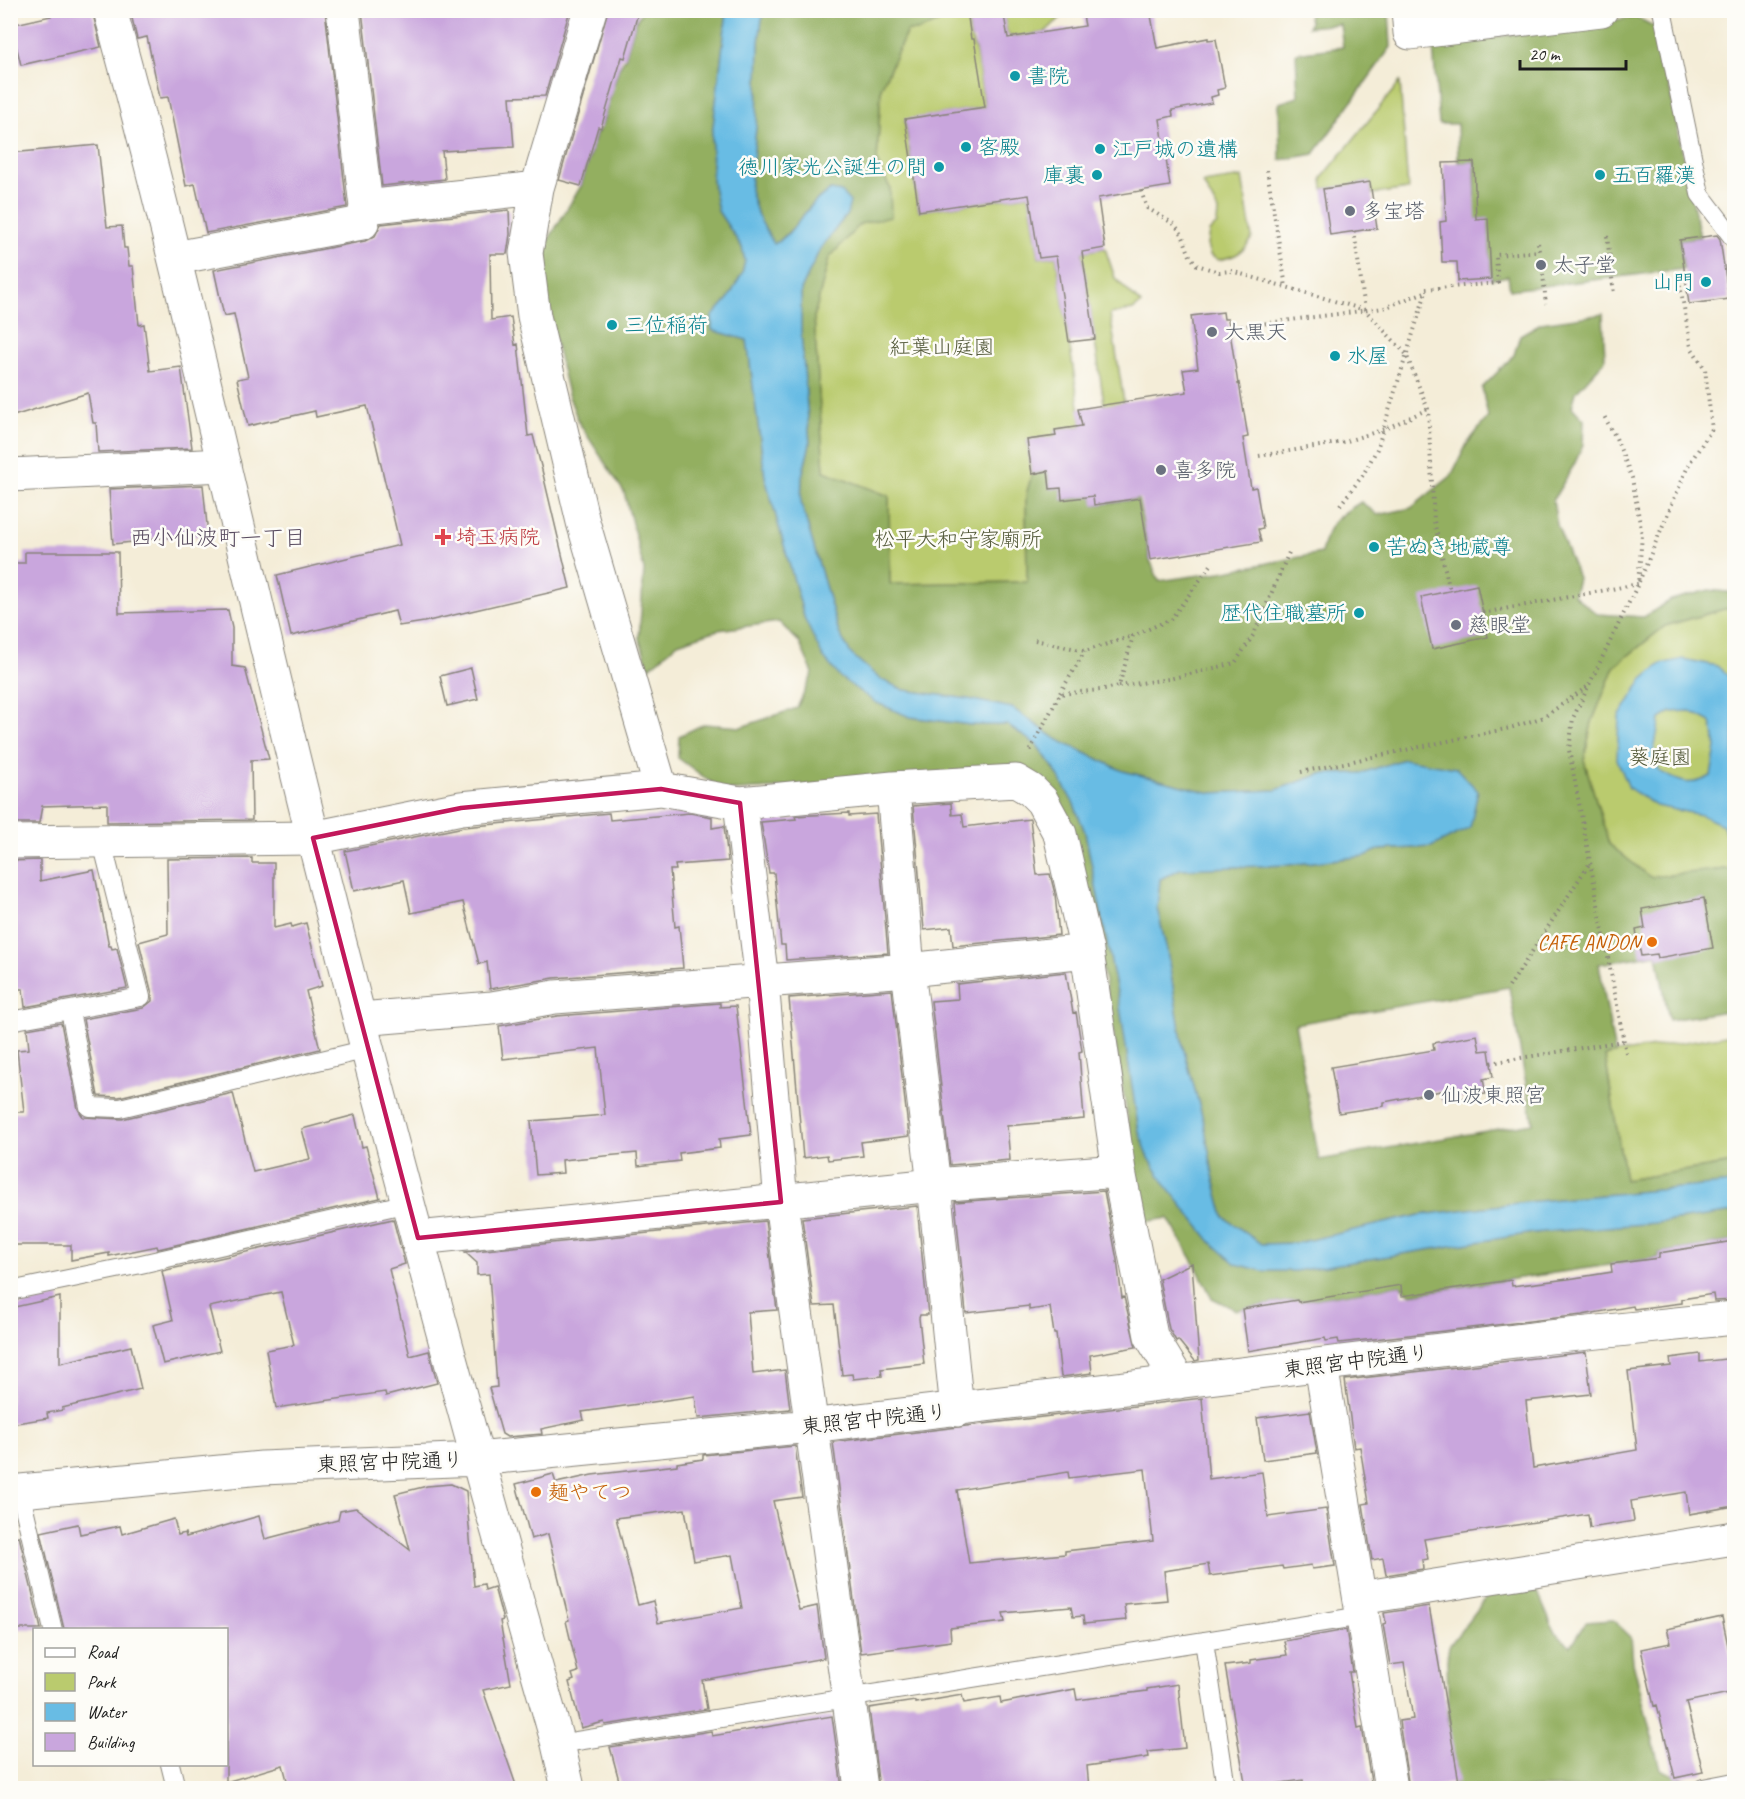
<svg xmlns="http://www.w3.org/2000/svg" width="1745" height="1799" viewBox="0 0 1745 1799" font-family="Caveat,'Klee One',sans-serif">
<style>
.green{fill:#bacb6e;stroke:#6b7445;stroke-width:1.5}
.forest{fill:#93af61;stroke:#58663e;stroke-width:1.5;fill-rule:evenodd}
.water{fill:#68bce4;stroke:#426c80;stroke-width:1.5;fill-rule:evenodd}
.building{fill:#c9a6dd;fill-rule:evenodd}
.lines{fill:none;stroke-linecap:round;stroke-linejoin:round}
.lane-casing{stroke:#88847a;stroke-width:20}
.street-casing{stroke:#88847a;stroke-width:35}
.secondary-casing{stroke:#88847a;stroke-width:35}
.path{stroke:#88847a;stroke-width:4;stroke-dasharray:1.5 4.5;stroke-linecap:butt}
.lane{stroke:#fff;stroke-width:18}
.street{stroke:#fff;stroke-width:33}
.secondary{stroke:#fff;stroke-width:33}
.marked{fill:none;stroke:#c2185b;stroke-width:4.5;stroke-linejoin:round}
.culture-dot{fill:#0f9aa8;stroke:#fdfcf7;stroke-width:2}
.worship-dot{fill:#6b7280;stroke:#fdfcf7;stroke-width:2}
.health-dot{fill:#e0444e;stroke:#fdfcf7;stroke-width:2}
.food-dot{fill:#e8710a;stroke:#fdfcf7;stroke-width:2}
.labels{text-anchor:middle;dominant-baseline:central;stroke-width:5;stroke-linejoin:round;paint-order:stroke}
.culture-label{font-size:21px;fill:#0d838f;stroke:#fdfcf7;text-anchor:start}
.worship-label{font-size:21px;fill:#5b616d;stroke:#fdfcf7;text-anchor:start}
.park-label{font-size:21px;fill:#535939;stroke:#fdfcf7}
.health-label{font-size:21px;fill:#be3a42;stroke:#fdfcf7;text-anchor:start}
.food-label{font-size:21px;fill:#c56008;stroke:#fdfcf7;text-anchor:end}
.street-label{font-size:21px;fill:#1c1c1c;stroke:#fdfcf7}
.neighbourhood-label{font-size:22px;fill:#594c60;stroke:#fdfcf7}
</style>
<rect width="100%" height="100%" fill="#fdfcf7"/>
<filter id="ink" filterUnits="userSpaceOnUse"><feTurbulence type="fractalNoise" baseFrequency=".0167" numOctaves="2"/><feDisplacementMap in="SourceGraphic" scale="12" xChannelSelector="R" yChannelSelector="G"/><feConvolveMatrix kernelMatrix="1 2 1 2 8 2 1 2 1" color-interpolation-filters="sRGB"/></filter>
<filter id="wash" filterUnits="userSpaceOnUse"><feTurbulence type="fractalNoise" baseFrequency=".008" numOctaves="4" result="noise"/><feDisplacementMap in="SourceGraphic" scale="24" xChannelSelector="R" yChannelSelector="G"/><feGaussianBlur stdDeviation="1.35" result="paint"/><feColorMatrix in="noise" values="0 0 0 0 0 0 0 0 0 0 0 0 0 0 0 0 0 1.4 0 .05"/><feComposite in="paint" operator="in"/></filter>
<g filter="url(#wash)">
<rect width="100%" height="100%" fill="#f4edd8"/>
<!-- green -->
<path class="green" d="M949 11H967L971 39 976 52 985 107 905 120 919 211 1029 195 1039 258 1056 256 1082 426 1055 430 1056 436 1027 441 1032 474 1026 495 1027 582 890 584 889 496 824 471 814 317 829 258 890 188 877 162 881 88 907 31H918L944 20Z
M1003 11H1068L1044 33 1012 37 1007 33Z
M1400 82 1408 189 1372 194 1370 182 1323 189 1322 178Z
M1242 177 1252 238C1244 253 1234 257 1218 260L1210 255 1207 245 1209 232 1217 224 1218 211 1203 183Z
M1105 248 1115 278 1141 304 1133 310 1110 314 1124 402 1106 417 1082 252Z
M1724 609 1734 610V868L1650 878 1609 844 1584 760 1592 722 1614 667 1665 626Z
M1732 1034 1734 1048V1163L1625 1180 1605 1055Z"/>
<!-- forest -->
<path class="forest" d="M642 11H727L712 135V180L718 211 742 247 745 261 742 274 728 299 712 317V330L747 340 765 477 805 620 910 717 971 725H1007L1037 745 1053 767 1074 804 1085 832 1120 1007 1139 1132 1263 1271H1295L1533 1233 1655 1223 1734 1212V1241L1659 1253 1657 1258 1411 1294 1400 1285 1304 1301 1297 1300 1236 1310 1212 1298 1194 1262 1168 1218 1145 1222 1103 971 1071 831 1056 792 1032 772 723 791 678 758 679 736 704 724 741 727 797 708 813 673 799 642 779 622 718 630 678 643 649 668 639 638 644 570 624 492 579 423 568 394 545 300 547 242 581 186 596 134 601 128 619 68 625 58 636 21Z
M763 11H949L944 19 918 31H907L881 88 877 162 890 188 891 217 860 224 829 258 814 317 824 471 889 496 890 584 1027 582 1026 495 1032 474 1048 471 1050 489 1061 488 1063 500 1093 496 1095 505 1138 499 1150 560 1159 581 1221 572 1321 553C1329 521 1334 519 1361 502L1378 515 1411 508 1451 476 1467 444 1488 417 1482 388 1514 355 1520 335 1541 323 1603 314 1605 360 1576 392 1572 407 1584 420 1583 445 1574 465 1553 500 1557 525 1578 578 1574 595 1597 614 1644 617 1671 600 1709 590 1734 593V610L1724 609 1665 626 1614 667 1592 722 1584 760 1609 844 1650 877 1734 868V1010L1669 1020 1657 954 1599 964 1615 1054 1605 1056 1625 1180 1734 1163V1183L1527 1202 1420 1215 1297 1243 1261 1244 1224 1217 1213 1175 1204 1123 1183 1047 1167 951 1157 908 1160 879 1180 869 1288 865 1365 856 1378 850 1431 847 1404 759 1362 773 1321 774 1276 790 1211 793 1123 771 1058 740 1012 708 968 699 904 690 880 679 851 654 839 633 801 503 802 476 810 444 801 332V290L820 249 847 214 841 192 831 190C807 202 797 230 774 245L758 216 750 190 757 117 759 42ZM1509 987 1533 1123 1319 1160 1295 1024Z
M1308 11H1389L1391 47 1314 154 1280 160 1279 103 1298 97 1296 53 1343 47 1340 24 1308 27 1310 22Z
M1636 17 1657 28 1700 237 1680 240 1684 269 1510 290 1508 276 1491 279 1487 219 1446 221 1445 197 1475 196V162L1458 163 1457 124H1439L1433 46Z
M1494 1588 1538 1593 1555 1633 1571 1646 1586 1622 1613 1620 1631 1637 1633 1662 1660 1769 1689 1781 1686 1788H1454L1449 1728 1447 1660 1449 1646Z"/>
<!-- water -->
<path class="water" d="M727 11H763L759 42 757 117 750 190 758 216 774 244C797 232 807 202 831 190L841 192 850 202 847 214 820 249 801 290V332L810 444 802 476 801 503 839 633 851 654 880 679 904 690 968 699 1012 708 1058 740 1123 771 1211 793 1276 790 1321 774 1362 773 1404 759 1456 768 1478 791 1470 828 1431 847 1378 850 1365 856 1288 865 1180 869 1160 879 1157 908 1167 951 1183 1047 1204 1123 1213 1175 1224 1217 1261 1244 1297 1243 1420 1215 1527 1202 1734 1183V1212L1655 1223 1533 1233 1295 1271H1263L1236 1264 1211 1242 1165 1184 1149 1158 1139 1132 1120 1007 1085 832 1074 804 1053 767 1037 745 1007 725H971L910 717 875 702 841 678 823 657 805 620 765 477 747 340 712 330V317L728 299 742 274 745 261 742 247 718 211 712 180V135Z
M1683 659 1717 666 1734 681V860L1723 825 1701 815 1656 806 1629 788 1617 759 1619 717 1642 680 1661 664ZM1690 711 1711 722 1716 747 1711 776C1689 788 1680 782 1659 771L1654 750 1660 719 1671 712Z"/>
<g id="blocks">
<!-- building -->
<path class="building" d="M49 10H92L101 47 21 65 11 25 51 16Z
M130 10H325L347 207 206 233 195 184 186 186 168 97 160 98 147 37 137 39Z
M362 10H570L545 96 510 97 514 147 442 151 445 179 382 186Z
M608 10H639L625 58 622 57 601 128 598 127 581 186 559 180Z
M967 10H1003L1008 38 1085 26 1082 10H1150L1157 48 1208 38V40L1216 39 1225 88 1217 90 1218 95 1211 97 1212 103 1172 110 1173 116 1160 119 1170 186 1098 198 1105 248 1082 252 1095 339 1069 342 1056 256 1039 258 1029 195 919 211 905 119 985 107 974 39H971Z
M98 145 107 227 122 226 124 248H127L129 266H133L139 325 144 324 150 371 181 367 192 448 98 452 96 423H93L88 393 10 417V153Z
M1474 162 1476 219 1488 218 1491 279 1458 281 1457 262H1442L1440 222 1446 221 1443 163Z
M1370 182 1377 228 1330 235 1323 189Z
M509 210 510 234 507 254H490L491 320 511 317 515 345 518 344 528 436 533 435 542 470 570 588 424 622 399 626 395 611 291 636 277 575 400 545 367 406 316 417 315 411 248 426 237 379 248 377 234 314 224 316 214 270 365 241 375 236 381 224Z
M1717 235 1720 239 1729 299 1689 304 1680 240Z
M1223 312 1224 319H1228L1238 384 1239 383 1248 437 1243 438 1251 488 1256 487 1263 528 1258 529 1261 542 1150 560 1140 498 1094 505 1093 496 1062 500 1061 488 1050 489 1048 471 1032 474 1027 440 1056 436 1055 430 1082 426 1078 409 1187 392 1183 370 1198 368 1191 316Z
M203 485 208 535 143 539V541L113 544 109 489Z
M25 552H118L119 613 228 610 232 628V666L245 668 269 759 251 760 252 820 107 822V804L42 806 39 823H10V563H25Z
M1477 585 1488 637 1432 649 1421 597Z
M471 668 478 699 447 706 440 676Z
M951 803 952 815 962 814 964 827 1030 819 1037 875 1050 874 1055 894 1059 935 953 946 951 927 924 930 913 806Z
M609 813 610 820 690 813 712 817V828L724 826 728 861 675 865 676 870H670L675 927 679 926 683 968 554 978 490 989 487 962 479 964 463 902 411 913 404 880 354 891 345 851 464 827Z
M849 813V816L876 814 888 953 786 960 785 945H781L774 873H769L761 822 796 819 795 816Z
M252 858V863H274V928L291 924 292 927 306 923 322 986 306 991 320 1049 119 1097 98 1096 83 1019 143 1008 152 1001V994L139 942 168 934 167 859Z
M40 860V881L94 870 109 946H111L112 949 117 948 127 988 25 1007 23 989H10V861Z
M1704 898 1713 948 1658 958 1657 954 1641 956 1636 930 1645 928 1642 909Z
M1066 972 1073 1013 1076 1012 1082 1051 1079 1052 1084 1119 1007 1126 1010 1160 950 1165 931 1001 958 999 957 984Z
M892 990 909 1136 861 1142 863 1156 828 1160 827 1155 803 1158 789 998Z
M720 1003V1007L736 1006 751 1135 719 1139 720 1148 679 1153 680 1161 638 1166 637 1153 562 1160 563 1173 536 1175 531 1121 605 1115 598 1048 503 1059 499 1026 557 1016Z
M61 1023 78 1109 83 1117 122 1119 233 1093 253 1172 310 1159 302 1129 355 1115 362 1147 366 1146 380 1198 158 1249 157 1246 109 1256V1253L71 1260V1245H13V1237H10V1112H24L17 1050 29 1049 27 1029Z
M1477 1035 1480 1051 1489 1050 1493 1077 1483 1079 1486 1094 1443 1101 1441 1091 1384 1102V1106L1339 1113 1331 1067 1434 1050 1433 1043Z
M1104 1191 1117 1260 1122 1298 1124 1297 1136 1347 1090 1355 1092 1373 1061 1377 1056 1334H1054L1050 1307 1029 1310V1306L966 1313 955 1202Z
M917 1206 928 1315H920L919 1318 924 1364 881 1369 882 1376 853 1379 852 1374 842 1375 834 1305 814 1306 802 1218Z
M393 1219 405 1264 389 1269 410 1356 429 1351 437 1383 386 1396 385 1392 276 1408 266 1350 294 1345 281 1292 209 1307 220 1351 163 1364 153 1325 173 1320 162 1271Z
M765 1221 777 1310 748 1312 753 1374 785 1370 790 1409 698 1418 695 1396 582 1412 584 1420 541 1429 542 1434 507 1437 502 1434 489 1388 497 1387 489 1274 477 1275V1263L465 1252Z
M1734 1241V1300L1714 1301 1713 1294 1682 1299V1303L1634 1309 1633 1306 1582 1315 1339 1343 1338 1339 1326 1341 1325 1338 1248 1351 1242 1309 1297 1300 1298 1302 1401 1285 1402 1296 1511 1280 1512 1286 1568 1279 1612 1272 1611 1264 1659 1258V1253Z
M1192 1263 1199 1360 1195 1361 1178 1340 1176 1341 1169 1329 1159 1279Z
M60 1297V1363L131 1346 141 1389 62 1408 63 1410 47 1413 48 1418 10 1424V1308Z
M1586 1352 1591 1394 1526 1401 1533 1468 1637 1450 1628 1371 1671 1366 1670 1358 1700 1354V1362L1734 1358V1506L1689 1514 1686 1492 1631 1501 1634 1521 1590 1528 1588 1514 1424 1539 1428 1559 1422 1560 1423 1569 1386 1575 1383 1558 1372 1560 1363 1504 1369 1503 1360 1447 1354 1448 1345 1380Z
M1202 1398 1209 1479 1262 1472 1268 1517 1326 1509 1335 1566 1312 1569 1311 1565 1283 1569 1282 1566 1210 1576 1208 1564 1164 1571 1167 1600 1124 1604 1126 1620 1084 1624 1083 1616 1073 1617 1071 1607 1003 1613 1005 1622 950 1628 951 1641 861 1653 833 1442ZM1145 1469 1153 1541 1065 1551V1554L969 1563 957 1490 1068 1472 1069 1478Z
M1310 1411 1317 1453 1263 1460 1257 1418Z
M795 1446 802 1497 773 1501 799 1610 817 1606 824 1658 702 1680 707 1709 605 1725 604 1722 581 1728 569 1682 574 1680 572 1674 578 1672 566 1621 569 1620 548 1534 531 1539 516 1484 553 1474 556 1483 592 1475 677 1465V1463L703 1459V1455ZM685 1509 694 1561 732 1555 742 1608 658 1623 653 1601 638 1605 616 1518Z
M451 1484 466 1491 474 1586 484 1584 485 1590 494 1587 503 1620 500 1621 511 1684 483 1690 517 1788H289L283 1765 226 1782V1629H64L41 1532 78 1524 80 1534 120 1526 122 1534 174 1519 178 1535 185 1533 186 1537 259 1516 265 1539 338 1520 340 1511 356 1508 410 1550 395 1494 427 1486Z
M19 1536 41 1629H10V1537Z
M1429 1606 1459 1782 1426 1788H1409L1399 1721 1413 1719 1404 1663 1390 1665 1383 1624 1386 1623 1384 1613Z
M1722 1617 1734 1674V1692L1686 1702 1703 1772 1675 1778 1657 1705 1654 1706 1641 1649 1671 1643 1667 1629Z
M1346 1630 1353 1672H1349L1358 1728 1362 1727 1372 1788H1304L1303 1780 1246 1788 1225 1666 1251 1663V1660L1287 1655 1284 1641Z
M1178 1684 1185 1748 1148 1752 1149 1757 1087 1766 1089 1788H927V1784L899 1788H879L869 1708 915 1701V1703L962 1695 964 1703 1000 1697 1001 1703 1075 1689 1077 1700 1147 1691V1689Z
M832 1716 842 1788H621L610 1747 711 1731 712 1736Z"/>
</g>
</g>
<g filter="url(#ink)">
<use href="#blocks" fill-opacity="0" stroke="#88847a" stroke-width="1.5"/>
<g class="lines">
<!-- lane casing -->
<g class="lane-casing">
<path id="lane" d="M1662 10 1700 194 1734 239
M70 1011 89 1107 120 1108 368 1049
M10 1021 141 997 102 842
M10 1291 141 1264 408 1203
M20 1491 53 1630
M1204 1641 1226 1788
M558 1744 1362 1616
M170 1764 176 1788
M1703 1788 1734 1782"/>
</g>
<!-- street casing -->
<g class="street-casing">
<path id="street" d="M590 10 537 188 526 253 534 316 583 522 661 789
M1408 10 1410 33 1601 10
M366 207 537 188
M175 258 362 223 366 207 343 10
M10 475 224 465
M893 788 908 970 934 1185 957 1410
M740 803 762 981 781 1202 861 1788
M10 842 313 838 461 808 661 789 740 803 893 788 1016 781 1031 790 1042 801 1060 834 1087 951 1119 1171 1151 1336 1179 1382
M360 1019 492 1008 555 997 908 970 1087 951
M418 1238 934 1185 1119 1171
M1321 1365 1391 1788
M477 1459 810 1426 1540 1338 1734 1318
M1360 1598 1734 1538"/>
</g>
<!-- secondary casing -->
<g class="secondary-casing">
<path id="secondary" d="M110 10C186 285 244 564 314 841 390 1143 472 1444 558 1744L568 1788
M10 1492 262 1468 477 1459"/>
</g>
<!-- path -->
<path class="path" d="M1267 170 1286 287
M1141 191 1147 208 1174 224 1182 234 1190 256 1197 265 1219 272 1231 271 1365 310 1406 354 1428 409 1434 521 1450 591
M1354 231 1365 310
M1607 236 1614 294
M1543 274 1546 304
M1426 289 1498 283 1496 255 1539 251 1538 242
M1229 328 1384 308 1425 292
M1259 456 1344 442 1385 429 1428 409
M1340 505 1363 475 1377 449 1426 292
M1483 613 1638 584 1642 535 1632 478 1616 438 1603 414
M1035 640 1085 651 1133 636
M1119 686 1169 679 1235 663 1254 634 1290 550
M1060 693 1085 651
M1030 750 1060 694 1100 690 1119 686 1133 636 1171 619 1211 565
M1301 772 1510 728 1544 717 1587 687
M1509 987 1589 864
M1626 1053 1569 750 1573 718 1638 584 1689 464 1712 429 1705 369 1691 347 1680 285
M1491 1063 1623 1041"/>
<!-- lane -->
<use href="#lane" class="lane"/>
<!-- street -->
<use href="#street" class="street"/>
<!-- secondary -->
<use href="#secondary" class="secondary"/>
</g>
</g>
<!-- marked area -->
<path class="marked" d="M661 789 740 803 781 1202 418 1238 313 838 461 808Z"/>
<!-- markers -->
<g class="culture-dot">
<circle cx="1015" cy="76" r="6"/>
<circle cx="966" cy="147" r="6"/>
<circle cx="1100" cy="149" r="6"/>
<circle cx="939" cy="167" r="6"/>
<circle cx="1097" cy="175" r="6"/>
<circle cx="1600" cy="175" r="6"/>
<circle cx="1706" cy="282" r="6"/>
<circle cx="612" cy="325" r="6"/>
<circle cx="1335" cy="356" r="6"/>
<circle cx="1374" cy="547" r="6"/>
<circle cx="1359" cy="613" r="6"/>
</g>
<g class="worship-dot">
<circle cx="1350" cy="211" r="6"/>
<circle cx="1541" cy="265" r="6"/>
<circle cx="1212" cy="332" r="6"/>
<circle cx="1161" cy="470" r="6"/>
<circle cx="1456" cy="625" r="6"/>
<circle cx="1429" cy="1095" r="6"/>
</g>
<path class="health-dot" d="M440 528h6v6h6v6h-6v6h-6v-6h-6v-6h6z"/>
<g class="food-dot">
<circle cx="1652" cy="942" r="6"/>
<circle cx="536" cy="1492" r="6"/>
</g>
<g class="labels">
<!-- culture labels -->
<g class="culture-label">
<text x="1027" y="76">書院</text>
<text x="978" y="147">客殿</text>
<text x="1112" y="149">江戸城の遺構</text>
<text x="927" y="167" text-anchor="end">徳川家光公誕生の間</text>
<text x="1085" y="175" text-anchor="end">庫裏</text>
<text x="1612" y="175">五百羅漢</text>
<text x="1694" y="282" text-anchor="end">山門</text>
<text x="624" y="325">三位稲荷</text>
<text x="1347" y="356">水屋</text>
<text x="1386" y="547">苦ぬき地蔵尊</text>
<text x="1347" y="613" text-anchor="end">歴代住職墓所</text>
</g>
<!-- worship labels -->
<g class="worship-label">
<text x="1362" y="211">多宝塔</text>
<text x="1553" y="265">太子堂</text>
<text x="1224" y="332">大黒天</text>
<text x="1173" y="470">喜多院</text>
<text x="1468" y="625">慈眼堂</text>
<text x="1441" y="1095">仙波東照宮</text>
</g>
<!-- park labels -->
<g class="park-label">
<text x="942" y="347">紅葉山庭園</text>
<text x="958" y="539">松平大和守家廟所</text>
<text x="1660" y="757">葵庭園</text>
</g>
<!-- health labels -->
<g class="health-label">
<text x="456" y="537">埼玉病院</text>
</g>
<!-- food labels -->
<g class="food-label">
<text x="1640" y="942">CAFE ANDON</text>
<text x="548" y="1492" text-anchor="start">麺やてつ</text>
</g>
<!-- street labels -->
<g class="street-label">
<text transform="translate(1356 1361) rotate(-7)">東照宮中院通り</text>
<text transform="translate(874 1419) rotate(-6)">東照宮中院通り</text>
<text transform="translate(390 1462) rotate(-2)">東照宮中院通り</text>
</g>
<!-- neighbourhood labels -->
<g class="neighbourhood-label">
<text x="218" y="538">西小仙波町一丁目</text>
</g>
</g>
<!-- margin -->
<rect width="1745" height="1799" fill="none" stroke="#fdfcf7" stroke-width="36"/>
<!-- legend -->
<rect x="33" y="1628" width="195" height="138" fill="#fdfcf7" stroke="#a3a29f" stroke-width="1.5"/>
<rect x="45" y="1648" width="30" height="9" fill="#ffffff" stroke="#a3a29f" stroke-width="1.5"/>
<text x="87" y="1658" font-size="18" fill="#1c1c1c">Road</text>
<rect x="45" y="1673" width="30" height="18" fill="#bacb6e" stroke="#a3a29f" stroke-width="1.5"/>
<text x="87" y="1688" font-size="18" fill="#1c1c1c">Park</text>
<rect x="45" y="1703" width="30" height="18" fill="#68bce4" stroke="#a3a29f" stroke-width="1.5"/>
<text x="87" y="1718" font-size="18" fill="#1c1c1c">Water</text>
<rect x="45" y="1733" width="30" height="18" fill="#c9a6dd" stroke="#a3a29f" stroke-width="1.5"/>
<text x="87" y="1748" font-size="18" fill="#1c1c1c">Building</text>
<!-- scale -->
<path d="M1520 60v9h106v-9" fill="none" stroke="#1c1c1c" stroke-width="3"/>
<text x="1529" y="60" font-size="18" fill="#1c1c1c" stroke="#fdfcf7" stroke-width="4.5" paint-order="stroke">20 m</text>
</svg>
